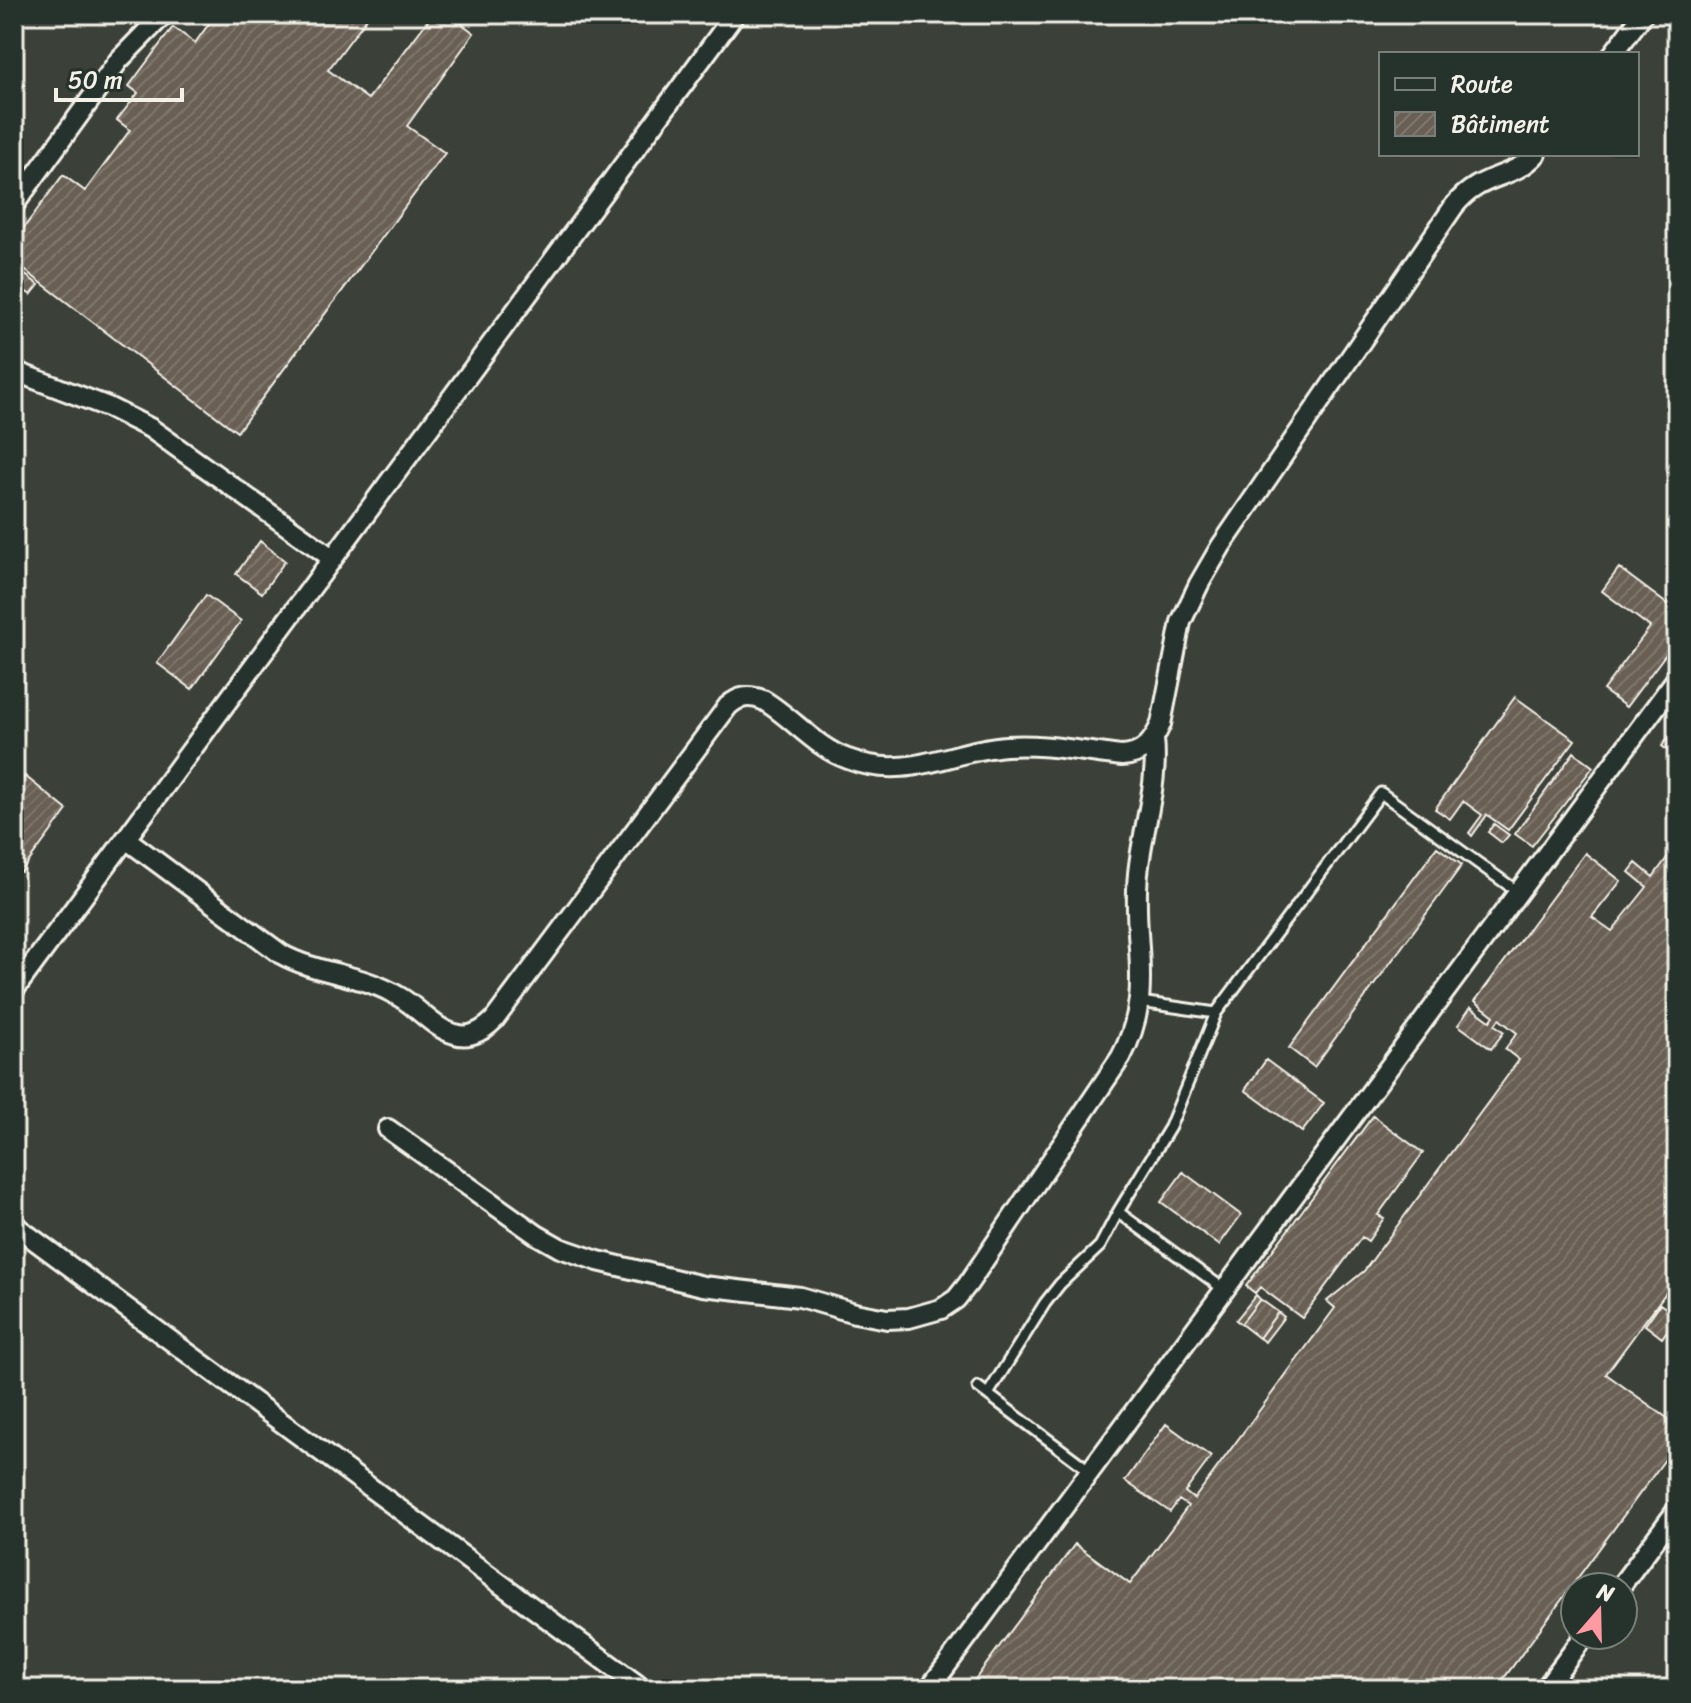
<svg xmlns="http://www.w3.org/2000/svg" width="1691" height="1703" viewBox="0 0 1691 1703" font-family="Sriracha,sans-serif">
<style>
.built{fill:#3a4039;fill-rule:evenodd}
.building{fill:url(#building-hatch);stroke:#f4f1e8;stroke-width:2}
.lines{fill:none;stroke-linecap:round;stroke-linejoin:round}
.service-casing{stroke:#f4f1e8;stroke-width:15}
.minor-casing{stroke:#f4f1e8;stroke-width:24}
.service{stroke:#26332d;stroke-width:9}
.minor{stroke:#26332d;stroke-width:18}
</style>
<defs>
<pattern id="building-hatch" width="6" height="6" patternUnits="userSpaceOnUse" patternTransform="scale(2)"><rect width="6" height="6" fill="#695f54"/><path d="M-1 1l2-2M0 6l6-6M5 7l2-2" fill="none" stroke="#7f766d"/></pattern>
</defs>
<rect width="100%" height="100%" fill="#26332d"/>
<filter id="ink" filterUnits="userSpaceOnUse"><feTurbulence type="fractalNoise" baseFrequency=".0125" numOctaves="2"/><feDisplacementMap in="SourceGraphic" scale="16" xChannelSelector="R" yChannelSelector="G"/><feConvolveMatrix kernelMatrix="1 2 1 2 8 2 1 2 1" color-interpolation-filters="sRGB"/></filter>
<g filter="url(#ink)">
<!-- built -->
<path class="built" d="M14 14H1677V1689H14ZM1381 54H1637V154H1381ZM1575 1587H1623V1635H1575Z"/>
<!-- building -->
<path class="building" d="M216 14H370L328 70 368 99 433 14H449L474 33 407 126 445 153 237 432 14 262V241L63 175 85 191 130 130 117 120 138 93 129 86 173 27 195 43Z
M24 274 39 285 31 295 16 285Z
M260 541 285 561 262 593 236 574Z
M1619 568 1667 604 1677 590V639L1626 707 1603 690 1650 627 1602 591Z
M206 595 241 621 192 689 157 663Z
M1515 697 1575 740 1508 830 1487 815 1472 836 1469 833 1482 815 1463 801 1450 819 1435 809Z
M1677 726V758L1662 746Z
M1574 752 1593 767 1532 846 1515 834Z
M25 776 67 810 21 872 14 866V791Z
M1494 824 1509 835 1502 843 1488 832Z
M1677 844V1283L1665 1294 1606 1374 1677 1425V1443L1496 1689H968L1075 1544 1130 1584 1188 1506 1179 1500 1170 1512 1125 1481 1166 1424 1211 1457 1185 1492 1194 1499 1335 1308 1327 1301 1364 1271 1519 1060 1505 1049 1517 1033 1499 1019 1495 1025 1504 1032 1491 1049 1458 1025 1471 1007 1490 1021 1494 1016 1475 1001 1585 853 1621 881 1592 917 1612 931 1647 887 1629 872 1636 863 1653 877Z
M1437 847 1462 865 1314 1067 1289 1048Z
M1266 1060 1324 1103 1302 1132 1245 1090Z
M1373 1116 1423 1153 1378 1215 1384 1218 1368 1241 1362 1237 1302 1318 1260 1287 1255 1293 1246 1286Z
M1183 1172 1241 1215 1219 1245 1161 1202Z
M1256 1295 1260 1299 1241 1324 1236 1320Z
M1260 1299 1278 1312 1259 1338 1241 1324Z
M1660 1304 1677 1316 1662 1338 1645 1325Z
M1278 1312 1284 1317 1265 1342 1259 1338Z"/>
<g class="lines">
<!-- service casing -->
<g class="service-casing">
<path id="service" d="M1140 1002 1216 1013 1381 793 1518 892
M1216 1013 1170 1127 1118 1212 1225 1290
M978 1387 1090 1471
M988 1394 1045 1303 1060 1284 1100 1246 1118 1212"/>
</g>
<!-- minor casing -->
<g class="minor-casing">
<path id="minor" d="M1613 54 1643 14
M14 205 119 60 164 14
M14 371 108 407 150 428 332 558
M126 839 281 954C317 974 362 974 398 996 417 1006 434 1029 455 1034 470 1039 484 1030 494 1020L728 706C739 696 749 695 763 700 792 717 816 748 848 759 908 782 950 750 1006 746 1043 743 1085 752 1122 756 1143 755 1153 742 1161 724L1181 622 1199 584 1221 546 1454 206C1481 172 1513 180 1536 154
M14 990 735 14
M388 1129 537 1235 560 1248 598 1261 703 1286 800 1297 855 1313 887 1319 909 1318 941 1309 956 1299 968 1284 1121 1057C1156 991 1131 942 1138 874 1142 830 1159 783 1154 739
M14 1225 643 1689
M1620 1587 1677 1510
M929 1689 1677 678
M1545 1689 1585 1635"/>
</g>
<!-- service -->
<use href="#service" class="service"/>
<!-- minor -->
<use href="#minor" class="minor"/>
</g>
</g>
<!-- margin -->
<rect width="1691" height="1703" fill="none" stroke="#26332d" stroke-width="48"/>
<rect x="24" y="24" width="1643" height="1655" fill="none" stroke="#f4f1e8" stroke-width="3" filter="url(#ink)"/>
<!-- legend -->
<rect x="1379" y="52" width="260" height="104" fill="#26332d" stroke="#787f78" stroke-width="2"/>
<rect x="1395" y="78" width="40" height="12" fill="#26332d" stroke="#787f78" stroke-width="2"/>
<text x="1451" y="92" font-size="24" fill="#f4f1e8">Route</text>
<rect x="1395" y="112" width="40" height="24" fill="url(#building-hatch)" stroke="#787f78" stroke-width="2"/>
<text x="1451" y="132" font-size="24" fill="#f4f1e8">Bâtiment</text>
<!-- north arrow -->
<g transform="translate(1599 1611) rotate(20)"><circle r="38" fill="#26332d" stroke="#787f78" stroke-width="2"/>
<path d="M0-6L14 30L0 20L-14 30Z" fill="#ff9aa2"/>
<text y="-12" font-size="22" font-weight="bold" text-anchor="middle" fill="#f4f1e8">N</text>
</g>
<!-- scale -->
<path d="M56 88v12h126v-12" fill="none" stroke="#f4f1e8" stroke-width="4"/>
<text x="68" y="88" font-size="24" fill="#f4f1e8" stroke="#26332d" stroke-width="6" paint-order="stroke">50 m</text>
</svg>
